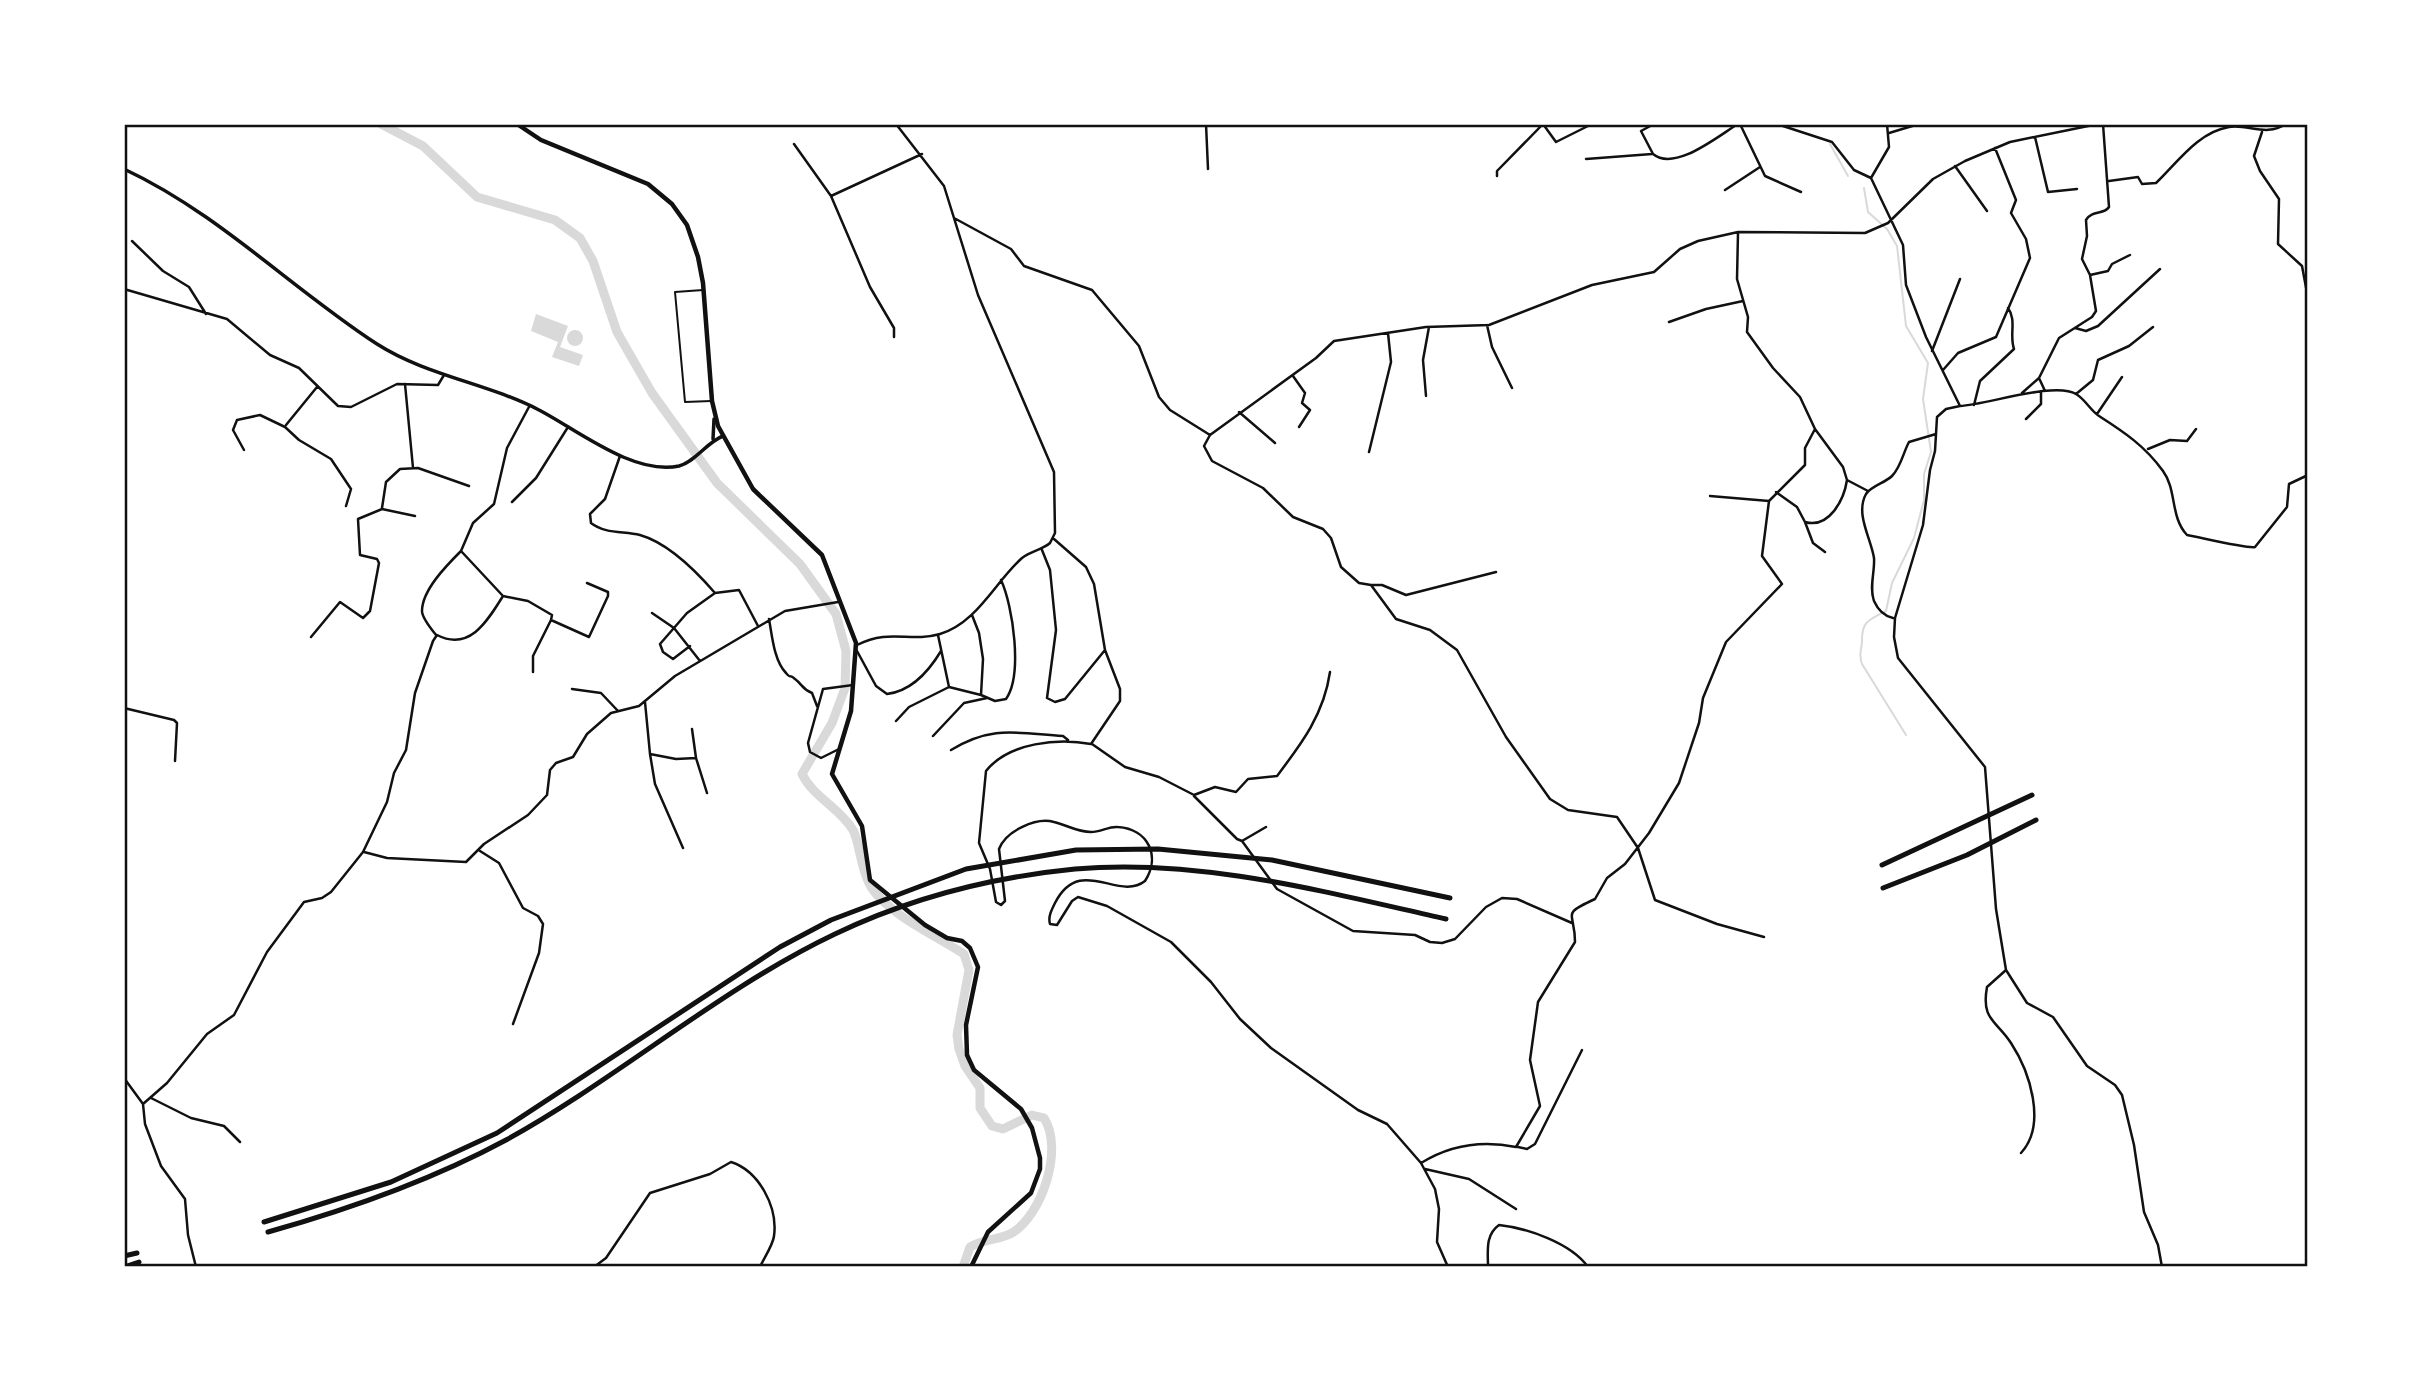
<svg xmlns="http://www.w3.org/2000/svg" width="2432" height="1391" viewBox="0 0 2432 1391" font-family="Helvetica,sans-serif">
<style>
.water{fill:#d9d9d9}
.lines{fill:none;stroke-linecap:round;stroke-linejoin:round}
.stream{stroke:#d9d9d9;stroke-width:2}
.river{stroke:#d9d9d9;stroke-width:9}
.service{stroke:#111;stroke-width:2}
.minor{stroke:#111;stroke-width:2.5}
.tertiary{stroke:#111;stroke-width:3.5}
.secondary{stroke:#111;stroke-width:4.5}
.motorway{stroke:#111;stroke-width:5}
.neatline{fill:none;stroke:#111;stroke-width:2.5}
</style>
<rect width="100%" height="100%" fill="#fff"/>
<!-- water -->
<path class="water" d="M536 314 568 326 560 347 583 355 579 366 552 357 558 342 531 331Z
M567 338a8 8 0 1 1 16 0a8 8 0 1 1-16 0Z"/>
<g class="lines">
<!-- stream -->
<path class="stream" d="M1830 144 1848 176
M1864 188 1868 212 1887 229 1897 246 1906 326 1928 363 1923 399 1931 452 1924 474V500L1914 538 1892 583 1886 611C1869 620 1862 621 1862 640 1862 650 1858 654 1862 664L1906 735"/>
<!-- river -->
<path class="river" d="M381 124 423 146 477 197 555 220 580 238 593 261 617 332 652 393 717 483 800 564 836 614 846 651 845 688 832 723 802 774C813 797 840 808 853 830 860 843 860 869 871 887 889 915 937 936 964 954L969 970 957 1035 959 1049 965 1066 980 1088V1108L992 1126 1003 1129 1032 1115 1044 1118C1064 1149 1042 1215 1012 1233 999 1240 983 1239 970 1247L963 1267"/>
<!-- service -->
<path class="service" d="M703 290 675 292 685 402 711 401"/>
<!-- minor -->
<path class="minor" d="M1206 124 1208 169
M1543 124 1556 142 1592 124
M1654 124 1641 131 1653 154C1675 172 1718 136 1738 124
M1740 124 1765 176 1801 192
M1777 124 1832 142 1854 170 1871 178
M2262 132 2254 156 2260 171 2279 199 2278 244 2302 266 2308 298
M1889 133 1919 124
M2035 137 2048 192 2077 189
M794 144 831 196 870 287 894 328V337
M1586 159 1652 154
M1955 166 1987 211
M1497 176V171L1543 124
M1871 178 1903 245 1906 285 1926 337 1960 406C1986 405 2055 381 2076 394 2085 399 2090 410 2099 416 2124 432 2145 446 2163 471 2177 490 2170 517 2187 535 2199 537 2248 549 2255 547L2287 507 2289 484 2308 475
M1871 178 1889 147 1887 124
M2109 181 2138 177 2142 184 2156 183C2177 163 2198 132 2229 127 2249 124 2266 137 2286 124
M1725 190 1760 167
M831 196 922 154
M954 218 1011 249 1024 266 1092 290 1139 346 1159 397 1170 410 1210 435 1204 446 1212 461 1263 488 1293 517 1323 529 1331 538 1341 567 1359 583 1371 585 1396 619 1430 630 1457 650 1506 737 1550 799 1568 810 1617 817 1638 848 1655 900 1717 924 1764 937
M1738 233 1737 279 1748 317 1747 332 1773 368 1800 397 1815 429 1843 467 1847 480 1868 491
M132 241 163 271 189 287 206 314
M2090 275 2108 271 2112 264 2130 255
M124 289 227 319 270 355 299 368 338 406 351 407 397 384 438 385 444 375
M1669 322 1706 309 1743 301
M1487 325 1492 347 1512 388
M2075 328 2086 331 2098 326 2160 269
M1932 351 1960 279
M1943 370 1958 353 1996 337 2030 258 2026 239 2011 213 2016 200 1995 148
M1293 376 1305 393 1302 403 1310 410 1299 427
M2039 378 2045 391
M405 384 413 468
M2022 393 2039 378 2059 338 2092 317 2096 311 2090 275 2082 259 2087 236 2086 220C2092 210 2104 215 2109 207L2103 124
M2076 394 2093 380 2098 360 2129 346 2153 327
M1426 396 1423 360 1429 327
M1974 405 1980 381 2014 349C2009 335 2017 320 2008 308
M1960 406 1946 409 1937 417 1935 451 1930 470 1923 525 1895 618 1894 637 1898 658 1985 767 1996 909 2006 970 2027 1003 2053 1017 2087 1066 2115 1085 2122 1095 2134 1145 2144 1212 2158 1245 2162 1267
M1239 412 1275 443
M2097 414 2122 377
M2026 419 2041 404V393
M286 425 317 387
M1210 435 1316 358 1334 341 1426 327 1489 325 1592 285 1654 272 1680 249 1698 241 1738 232 1865 233 1888 223 1933 179 1965 161 2010 142 2098 124
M2148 449 2170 440 2187 441 2196 429
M244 450 233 430 237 420 260 415 285 427 299 440 331 459 351 489 346 506
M1369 452 1391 362 1388 333
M620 456 605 499 590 514 591 523C605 534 623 531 640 535 668 543 696 571 715 593L739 590 758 626
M1776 492 1797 507 1805 522C1829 529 1844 500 1847 480
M1710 496 1769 501
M512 502 536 478 568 427
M382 508 386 482 400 469 418 468 469 486
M1805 522 1813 543 1825 552
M1054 539 1086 567 1094 584 1105 650 1120 689V701L1091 744C1059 738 1009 742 986 771L979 843 990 869 996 902 1001 905 1005 901 999 849C1006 831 1036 817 1054 822 1067 825 1077 832 1091 832 1101 832 1109 826 1118 827 1148 829 1161 856 1145 881 1118 902 1080 854 1055 903 1051 911 1048 917 1050 924L1057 925 1072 901 1078 897 1107 906 1171 942 1211 982 1240 1019 1271 1048 1358 1110 1387 1124 1421 1163 1435 1189 1439 1209 1437 1242 1448 1267
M1042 550 1050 570 1056 630 1047 698 1055 702 1065 699 1105 650
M1371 585H1382L1406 595 1496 572
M503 596 528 601 552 615 551 620 589 637 608 596V592L587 583
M652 613 674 628 700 661
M972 615 979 633 983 659 981 695 995 701 1006 699C1023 675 1013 606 1001 580
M1893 618C1884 616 1878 610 1874 601 1869 587 1875 572 1874 558 1871 538 1855 514 1866 494 1871 486 1885 483 1892 476 1901 467 1903 453 1909 442L1936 434
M769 619C772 635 774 661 786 673 792 680 788 673 795 679 802 684 802 689 812 693L817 706
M436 635C432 630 422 618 422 611 422 590 447 565 461 551
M938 635 949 687 981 695
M311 637 340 602 363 618 370 611 379 563 377 559 360 555 358 519 382 509 415 516
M857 645C891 628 909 643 940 634 977 623 995 582 1022 558 1031 551 1042 550 1050 543L1055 533 1054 472 978 295 944 186 896 124
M690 646 673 659 663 652 660 644 687 613 715 593
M857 651 876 686 887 694C912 691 929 671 941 651
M533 672V656L551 620
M572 689 601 693 618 711
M645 702 650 754 676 759 696 758 692 729
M124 708 174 720 177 723 175 761
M896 721 909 707 949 687
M933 736 964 703 987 698
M1092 744 1125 767 1159 777 1194 795 1215 787 1236 792 1248 779 1277 776C1302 743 1324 714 1330 672
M839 749 821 758 810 752 808 743 823 689 853 685
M951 750C992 725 1016 733 1063 736L1068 740
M650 754 655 784 683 848
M696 758 707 793
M1194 796 1237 839 1242 841 1266 827
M1242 841 1277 889 1353 931 1415 935 1430 942 1442 943 1455 939 1486 907 1502 898 1517 899 1572 923
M480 851 499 863 523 908 538 916 543 924 539 953 513 1024
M364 852 387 858 466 862 484 844 528 815 547 795 550 770 556 763 573 757 587 734 611 713 639 706 675 676 785 611 838 602
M2006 970 1987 987C1981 1020 1996 1020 2011 1043 2030 1072 2047 1125 2021 1153
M124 1078 143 1104
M151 1098 191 1118 224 1126 240 1142
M143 1104 167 1083 207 1034 234 1015 267 952 304 902 322 898 331 892 363 852 387 802 394 773 406 750 415 693 433 641 437 635C470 652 488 620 503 596L461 551 473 523 494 504 507 448 530 405
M143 1104 145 1124 161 1166 185 1199 188 1235 196 1267
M1518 1147 1527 1149 1535 1144 1582 1050
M1421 1163C1450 1145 1482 1140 1516 1147L1540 1106 1530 1060 1538 1002 1575 942C1575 911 1560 915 1595 899L1607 878 1625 864 1649 833 1679 783 1699 723 1703 698 1726 642 1782 584 1762 556 1769 501 1805 465V448L1815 429
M1425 1169 1469 1179 1516 1209
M594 1267 606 1258 650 1193 710 1174 731 1162C759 1171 778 1207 774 1236 773 1245 764 1258 760 1267
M1488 1267C1488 1251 1485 1235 1499 1225 1527 1228 1571 1243 1588 1267
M1549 1267H1565"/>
<!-- tertiary -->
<path class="tertiary" d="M124 169C218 213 291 288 377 344 427 376 487 383 539 410 576 429 634 476 679 466 695 462 707 442 723 436
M713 439 714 419"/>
<!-- secondary -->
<path class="secondary" d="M517 124 541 140 648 184 672 204 687 225 698 257 703 283 712 401 718 426 753 489 822 555 856 643 851 711 832 774 862 826 870 880 925 925 947 938 962 941 970 948 978 967 966 1025 967 1055 974 1070 1021 1109 1032 1128 1040 1158V1169L1031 1193 988 1232 971 1267"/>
<!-- motorway -->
<path class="motorway" d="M1882 865 2032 795
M1883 888 1967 855 2036 820
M264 1222 391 1182 497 1133 780 947 831 920 966 869 1076 850 1158 849 1272 860 1450 898
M268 1232C350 1209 430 1181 506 1140 617 1079 721 988 835 934 910 898 993 877 1075 869 1200 858 1325 892 1446 919
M124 1256 137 1253
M124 1267 139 1262"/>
</g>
<!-- border -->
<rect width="2432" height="1391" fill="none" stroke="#ffffff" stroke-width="252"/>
<rect x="126" y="126" width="2180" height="1139" class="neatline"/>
</svg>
